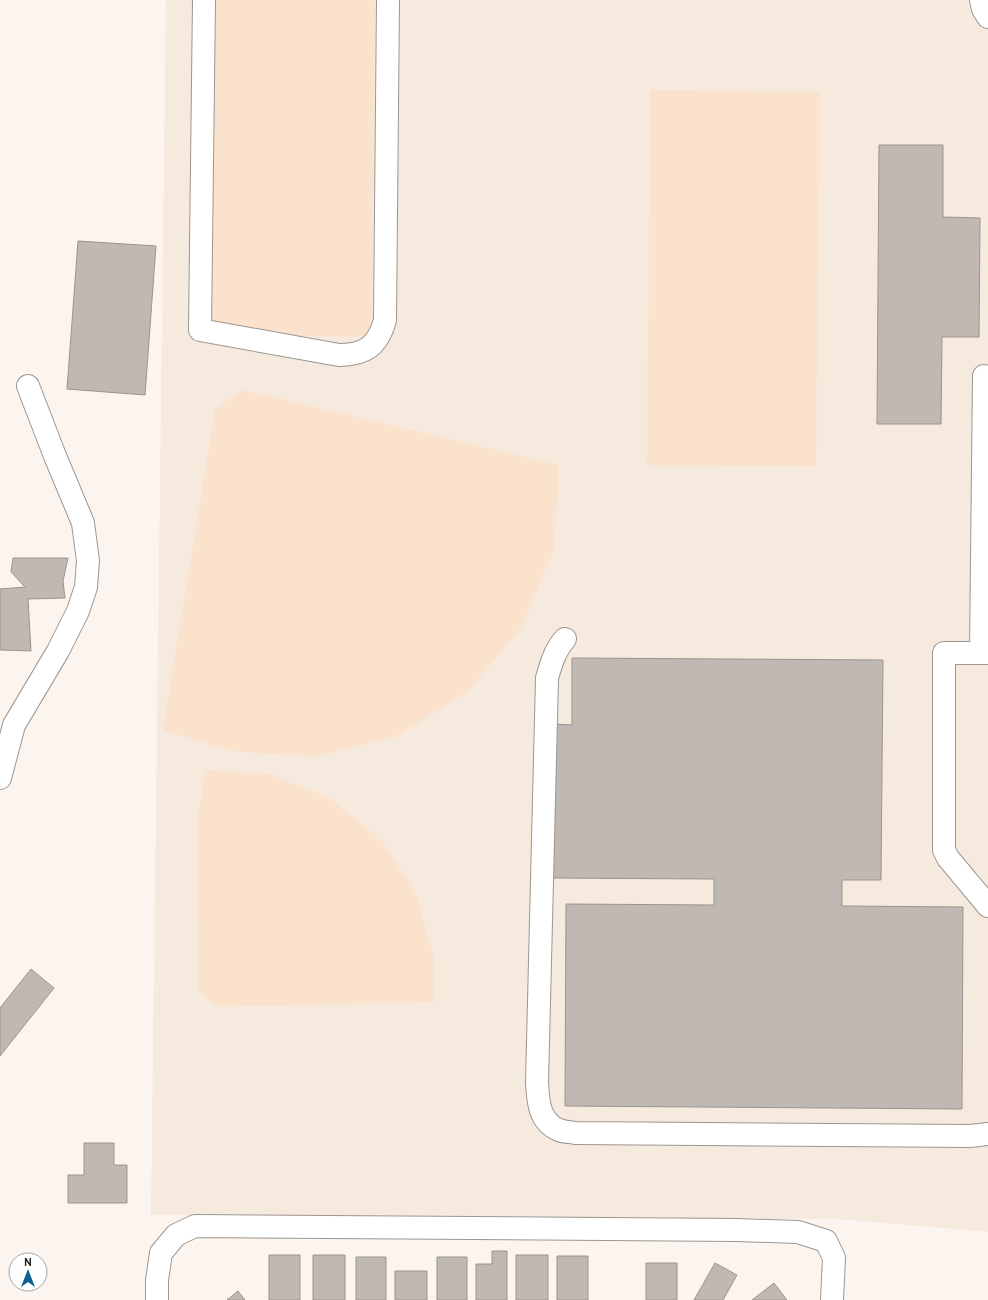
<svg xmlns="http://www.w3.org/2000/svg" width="988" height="1300" viewBox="0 0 988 1300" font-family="Overpass,sans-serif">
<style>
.built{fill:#f6e9de}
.green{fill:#fbe2cd}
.building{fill:#bfb8b3;stroke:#9a948f}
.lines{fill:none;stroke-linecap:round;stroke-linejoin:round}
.minor-casing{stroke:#9c9691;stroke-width:24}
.minor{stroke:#fff;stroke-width:22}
</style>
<rect width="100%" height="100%" fill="#fcf5ef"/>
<!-- built -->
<path class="built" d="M166 0H988V1232L839 1219 151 1215Z"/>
<!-- green -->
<path class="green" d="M212 0H375L372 337 208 335Z
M650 90 820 92 816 466 647 465Z
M243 390 559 465 554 549 522 627 468 691 397 736 315 757 231 751 163 730 215 410Z
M205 770 270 774 331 799 382 841 417 896 434 959V1002L218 1007 199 991 197 824Z"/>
<!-- building -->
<path class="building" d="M879 145H943V217L980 218 979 337H942L941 424H877Z
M78 241 156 246 145 395 67 389Z
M13 558H68L63 581 65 598 28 599 31 651 0 650V589L25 587 11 572Z
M572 658 883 660 881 880H842V906L963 907 962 1109 565 1106 566 904 714 905V879L551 878 552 724 572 725Z
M31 969 54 988 0 1056V1008Z
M84 1143H114V1165H127V1203H68V1175H84Z
M492 1251H507V1300H476V1264H492Z
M269 1255H300V1300H269Z
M313 1255H345V1300H313Z
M516 1255H548V1300H516Z
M557 1256H588V1300H557Z
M356 1257H386V1300H356Z
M437 1257H467V1300H437Z
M646 1263H677V1300H646Z
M715 1263 737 1275 723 1300H694Z
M395 1271H427V1300H395Z
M774 1283 787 1300H752Z
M238 1291 245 1300H227Z"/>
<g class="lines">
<!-- minor casing -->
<g class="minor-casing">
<path id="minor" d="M204 0 200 330 339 355C365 355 378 346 385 320L388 0
M981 0 983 9 988 17
M565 639C555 650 551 664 547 678L537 1083C538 1101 539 1122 559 1130 564 1132 570 1132 575 1133L970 1136 988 1134
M981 652 984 376
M988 653H944V850L948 858 988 906
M0 778 14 725 58 651 78 611 86 587 88 561 83 523 55 456 28 386
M157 1300V1280L161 1253 176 1235 195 1226 737 1230 798 1232 826 1241 834 1258 832 1300"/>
</g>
<!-- minor -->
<use href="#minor" class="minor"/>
</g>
<!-- north arrow -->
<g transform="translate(28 1272)"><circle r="19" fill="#ffffff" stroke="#a5a5a4"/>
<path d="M0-3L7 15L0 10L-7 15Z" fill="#0d6192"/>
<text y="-6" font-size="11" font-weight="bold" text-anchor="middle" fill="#1f1d1b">N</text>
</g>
</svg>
